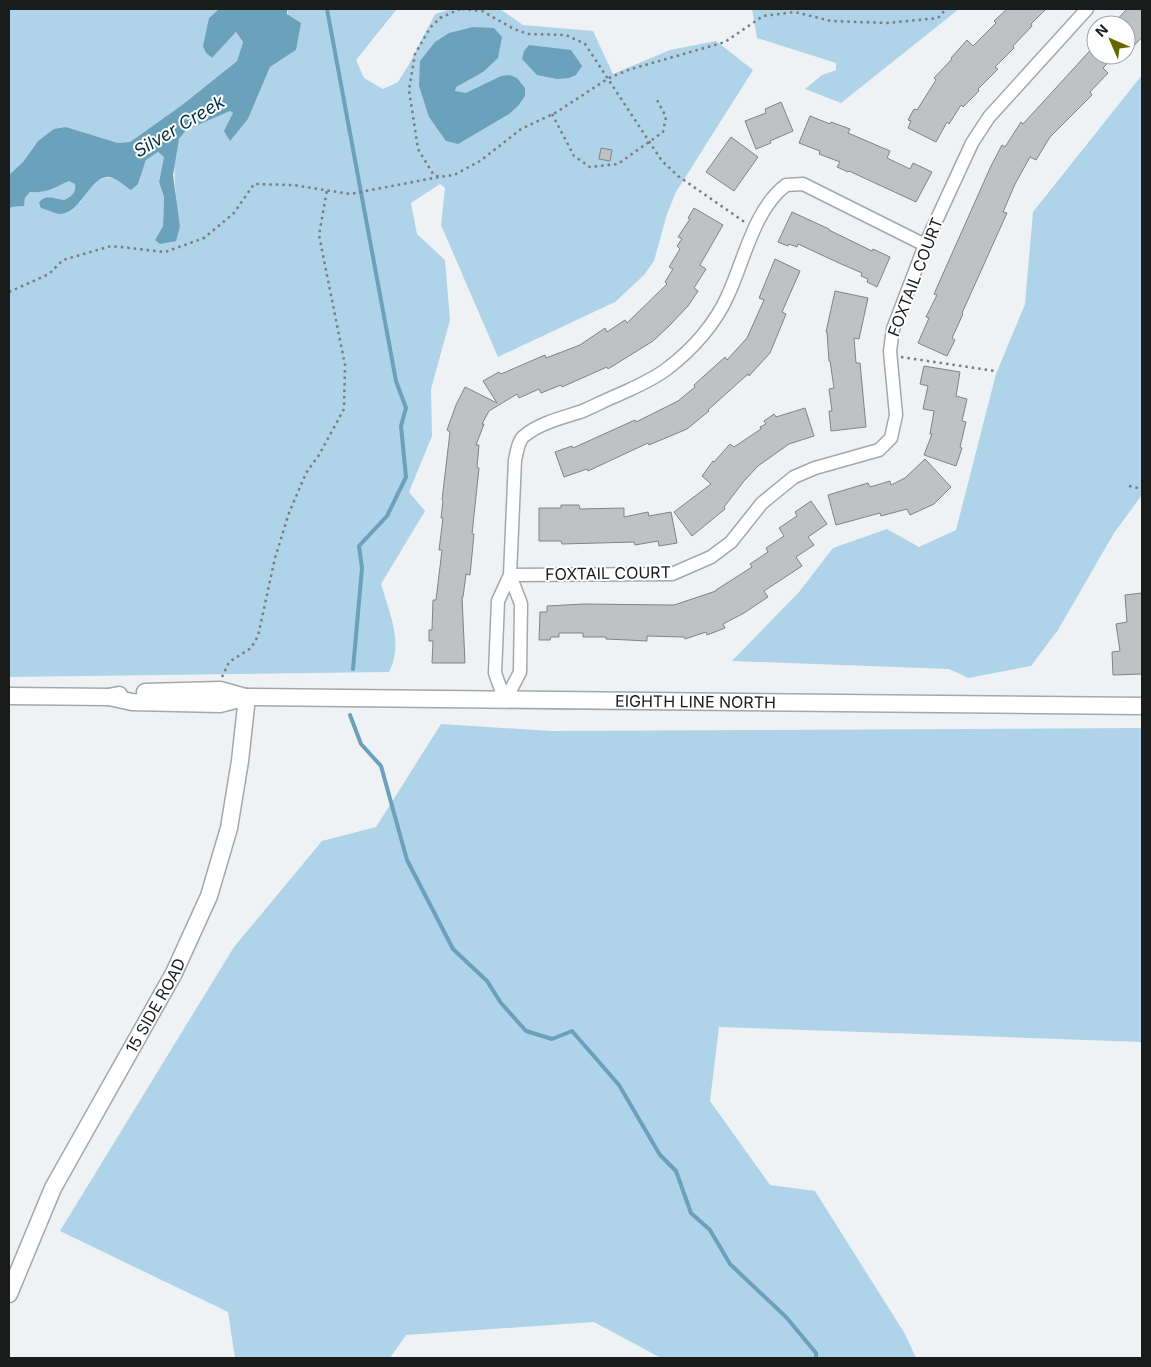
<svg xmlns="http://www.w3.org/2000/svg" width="1151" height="1367" viewBox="0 0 1151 1367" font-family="Inter,sans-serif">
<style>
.green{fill:#afd3e8}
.water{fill:#6ca1bc}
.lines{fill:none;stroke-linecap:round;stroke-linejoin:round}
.stream{stroke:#6ca1bc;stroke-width:4}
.building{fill:#bfc2c4;stroke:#818486}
.minor-casing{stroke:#a5a8aa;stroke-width:15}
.tertiary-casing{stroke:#a5a8aa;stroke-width:19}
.path{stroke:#7b7d7e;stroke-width:2.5;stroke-dasharray:2.5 4;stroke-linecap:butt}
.minor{stroke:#fff;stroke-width:12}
.tertiary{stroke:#fff;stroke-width:16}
.labels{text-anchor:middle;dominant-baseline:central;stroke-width:4;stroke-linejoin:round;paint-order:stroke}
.street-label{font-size:16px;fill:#1a1b1b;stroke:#fff}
.water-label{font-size:18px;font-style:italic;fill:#013144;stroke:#fff}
</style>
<rect width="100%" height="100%" fill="#eff2f4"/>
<!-- green -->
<path class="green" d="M9 9H219L209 18 206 53 212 58 236 32 243 42 237 61 182 105 130 142 118 143 66 127 38 141 23 162 9 175Z
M287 9H397L356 60 364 78 383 89 398 82 408 66 435 14 451 9H500L523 25 593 31 613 74 670 50 716 41 753 70 676 192 667 214 654 261 644 275 615 302 498 357 441 225 445 188 440 184 411 203 417 234 445 260 450 320 431 389 432 436 409 492 425 511 381 584C389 612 404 643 389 672L9 677V209L12 207 24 206 25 198 30 192C46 194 56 187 69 180L75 184C76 193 72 196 64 200L50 197 43 198 80 203C101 172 103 175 138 184L146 160 158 152 164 157 159 182 164 197 163 226 155 240 180 226C177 204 166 144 187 129 199 121 216 116 230 111L233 112 230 140 248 119 270 67 296 50Z
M752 9H959L841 103 805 89 822 75 836 70V63L757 38Z
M1142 75V495L1114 533 1058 630 1031 666 968 678 949 669 732 661 799 592 833 548 887 529 919 547 956 530 996 374 1025 304 1033 212Z
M441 724 551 731 1142 728V1042L719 1027 710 1101 770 1185 815 1191 905 1334 916 1358H661L594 1322 406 1335 390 1358H235L228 1312 60 1231 234 947 322 841 376 827Z"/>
<!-- water -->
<path class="water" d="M219 9H287V14L301 23 296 50 270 67 248 119 230 141 224 131 233 113 230 111 186 130 179 139 173 175 180 226 176 241 160 244 155 240 163 226 164 197 159 182 164 157 158 152 146 160 138 184 131 190C126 187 120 181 115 179 92 167 83 215 59 214 54 213 46 209 41 208L39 203C45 193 55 199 64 200 72 196 76 193 75 184L69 181C55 187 46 194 30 192L25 198 24 206 12 207 9 209V175L23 162 38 141 54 129 66 127 118 143 130 142 182 105 237 61 243 42 236 32 212 58 206 53 203 46 209 18Z
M473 27 494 28 502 37 498 58 483 72 456 87 455 91 466 93 501 76 510 75 517 78 525 88V96L518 106 509 114 458 144 446 141 429 117 419 86 420 61 435 42 449 33Z
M529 45 571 50 582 66 576 75 569 78 557 79 537 75 522 59 524 51Z"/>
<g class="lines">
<!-- stream -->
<path class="stream" d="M327 9 396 381 406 408 401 426 406 477 387 516 359 546 362 568 353 669
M350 715 361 744 381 766 407 860 453 949 487 981 501 1003 526 1031 552 1039 572 1031 619 1085 660 1155 676 1171 691 1213 710 1230 730 1264 786 1317 816 1353V1358"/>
</g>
<!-- building -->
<path class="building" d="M1007 9H1046L1031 24 1032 26 1013 46 1014 48 995 67 998 69 978 89 979 91 963 107 961 105 949 124 947 122 936 142 908 128 911 121 908 120 914 109 917 110 936 80 934 78 952 59 951 58 967 40 973 46 996 23 994 21Z
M1127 9H1142V37L1131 49 1126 44V25H1112Z
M1096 44V55H1115L1103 68 1108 73 1090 92 1092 95 1050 137 1036 160 1030 157 1015 184 1003 212 1007 213 962 313 963 314 952 338 955 340 947 356 918 343 929 318 926 317 937 295 934 294 991 166 1002 145 1005 147 1021 122 1023 124Z
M781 102 793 131 770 141 771 143 756 149 745 121 766 113 765 109Z
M810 116 830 124 831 122 850 129 848 133 890 151 887 158 910 169 913 163 932 172 916 202 849 171 848 172 837 167 840 162 819 154 820 151 799 143Z
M731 137 758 157 734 191 706 172Z
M601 148 612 150 610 161 599 159Z
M694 208 723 225 700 265 706 269 694 288 698 291 688 306 669 326 653 341 608 369 607 367 562 387 561 385 541 393 539 389 519 398 517 394 489 411 482 424H484L476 445H479L477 467 479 468 472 534H474L470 575 466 574 463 597H462L465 663H432L433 641H429V630H432L433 600H436L442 550H439L443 518H441L443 501 442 500 450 432 447 430 456 405 465 387 497 403 483 381 499 372 501 374 545 355 546 358 580 345 605 328 607 332 625 320 627 323 667 284 665 282 673 269 669 267 680 249 677 246 682 239 678 237 690 219 688 218Z
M792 212 829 229V230L872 251 873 249 890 257 877 287 867 282 868 279 861 276 862 273 839 263 798 244 797 247 789 244 788 246 778 242Z
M775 259 800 271 782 312 786 314 770 353 749 376 748 374 708 410 709 411 687 429 649 445 648 443 588 471 587 469 564 477 555 452 572 446 573 448 635 420 636 422 678 401 695 387 694 385 725 357 727 360 747 338 764 300 759 298Z
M835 291 868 298 859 339 854 338 856 363H860L866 427 831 431 829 411H832L829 389 834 388 830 361H829L827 332H826Z
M924 366 960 372 956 396 967 399 962 421 966 422 960 447 962 448 956 466 924 455 932 434H930L934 411 923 409 928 386 920 384Z
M805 408 814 436 789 444 758 466 744 481 724 507 725 509 692 536 674 512 711 484 702 476 713 461 714 462 730 444 734 447 761 429 760 427 766 424 764 421 774 414 776 417Z
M925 459 951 487 934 504 910 515 907 509 881 516 880 513 836 525 828 495 868 483 870 487 890 481 891 485 905 478Z
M811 501 827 524 808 537 814 545 796 557 802 566 764 591 768 597 744 613 723 624 725 628 707 635 706 632 685 639 684 637 647 636V641L628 640 606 639V637H583V633H559V637H551L550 640H539L540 612H547V606L584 604 674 605 716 591V590L752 567 750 564 768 552 766 548 784 536 779 528 797 516 795 512Z
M561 505H579L580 509 624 508V517L648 512 649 516 671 512 677 543 659 546 658 541 635 545 634 542 562 544 561 541H539V508H561Z
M1142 593V674L1113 675 1112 652 1120 651 1116 624 1127 622 1125 595Z"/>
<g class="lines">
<!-- minor casing -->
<g class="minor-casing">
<path id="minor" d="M510 575 672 574 711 557 731 542 762 503 794 477 815 468 879 450 891 438 896 415 890 351 893 329 925 245 972 143 989 117 1087 9
M505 701 520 672 521 604 510 575 515 460C517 452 518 441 524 436 540 423 561 418 580 412 593 407 605 400 618 395 635 387 653 380 668 368 692 350 716 323 728 295 744 261 754 209 786 185L803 184 925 245
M505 701 495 673 498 601 510 575"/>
</g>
<!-- tertiary casing -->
<g class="tertiary-casing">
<g id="tertiary">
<path d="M145 692 220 690 245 697"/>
<path d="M9 696 109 697 119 695"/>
<path id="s1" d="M109 697 132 702 220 704 247 697 1142 706"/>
<path id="s2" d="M9 1294 53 1188 174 973 209 896 229 828 240 761 247 697"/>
</g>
</g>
<!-- path -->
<path class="path" d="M460 9 440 18 430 28 415 54 409 90 418 149 433 174 439 177 454 175 480 161 521 129 555 113 609 78 628 70 725 42 763 16 795 12 831 21 887 23 938 18 946 9
M462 9 482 11 514 29 528 34 566 35 585 44 662 161 678 176 746 223
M552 114 574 156 590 167 618 164 663 132 666 117 657 100
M9 292 49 274 63 260 111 246 165 252 204 238 234 213 254 184 293 185 350 194 439 177
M901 357 995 371
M1129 486 1142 489
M222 677 229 662 251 648 258 636 275 558 289 513 306 473 319 455 344 409 345 365 319 235 327 190"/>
<!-- minor -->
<use href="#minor" class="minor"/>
<!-- tertiary -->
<use href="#tertiary" class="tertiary"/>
</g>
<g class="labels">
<!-- street labels -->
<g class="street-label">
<text transform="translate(915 277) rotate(-69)">FOXTAIL COURT</text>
<text transform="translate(608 573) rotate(-1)">FOXTAIL COURT</text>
<text stroke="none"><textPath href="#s1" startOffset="588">EIGHTH LINE NORTH</textPath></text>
<text stroke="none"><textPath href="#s2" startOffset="324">15 SIDE ROAD</textPath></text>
</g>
<!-- water labels -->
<g class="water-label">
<text transform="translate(179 126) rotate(-31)">Silver Creek</text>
</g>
</g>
<!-- border -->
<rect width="1151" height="1367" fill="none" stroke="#1a1b1b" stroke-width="20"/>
<!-- north arrow -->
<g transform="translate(1111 40) rotate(315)"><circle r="24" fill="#ffffff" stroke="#a3a4a4"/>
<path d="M0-4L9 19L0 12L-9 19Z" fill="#666600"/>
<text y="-8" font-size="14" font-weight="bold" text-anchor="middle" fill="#1a1b1b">N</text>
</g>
</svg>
